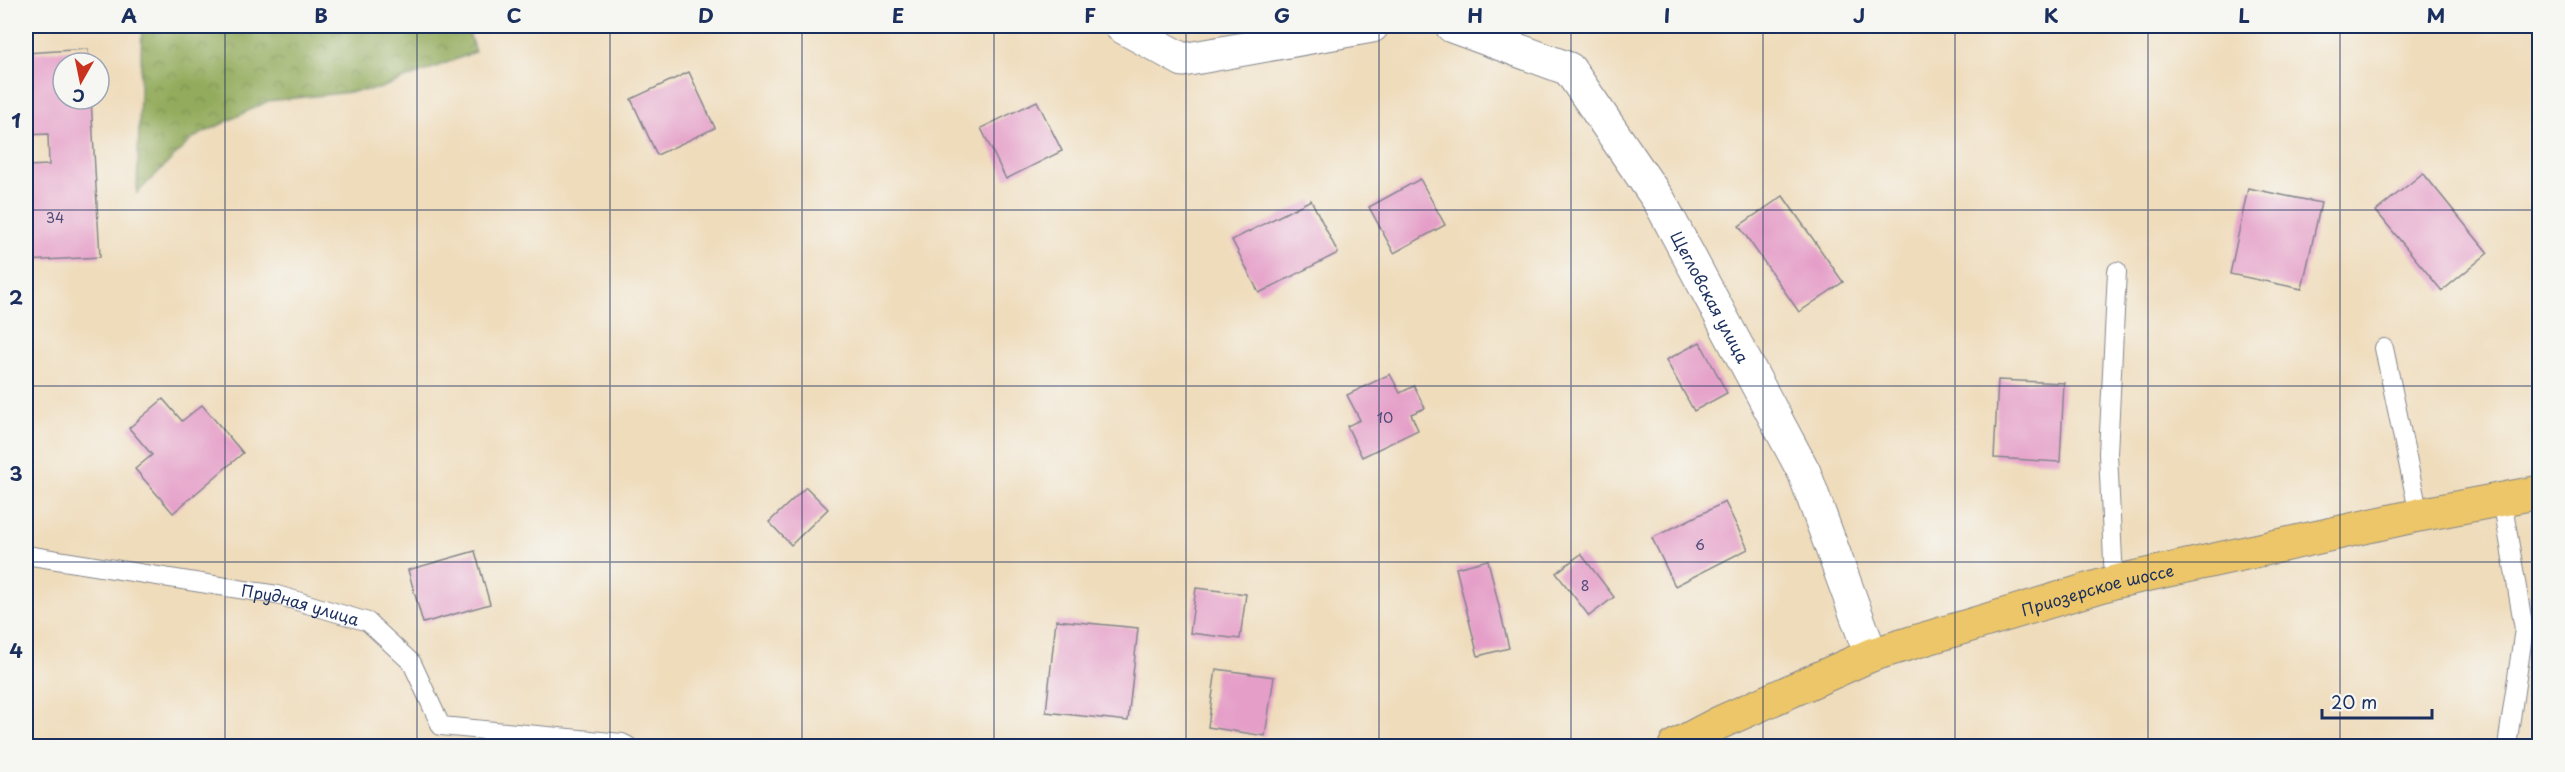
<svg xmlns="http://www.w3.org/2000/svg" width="2565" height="772" viewBox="0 0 2565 772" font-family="'Playpen Sans',sans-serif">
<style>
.forest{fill:url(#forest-crowns);stroke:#576d5d;stroke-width:1.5}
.building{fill:#e59ec8}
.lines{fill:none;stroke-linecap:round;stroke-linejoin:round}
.service-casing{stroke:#85868c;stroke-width:20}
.minor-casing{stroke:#85868c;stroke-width:35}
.primary-casing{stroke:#85868c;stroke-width:35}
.service{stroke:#fff;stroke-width:18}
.minor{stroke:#fff;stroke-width:33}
.primary{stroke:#ecc669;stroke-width:33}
.grid{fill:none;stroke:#1b2f5e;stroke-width:1.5;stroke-opacity:0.55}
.labels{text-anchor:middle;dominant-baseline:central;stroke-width:5;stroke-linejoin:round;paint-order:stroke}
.number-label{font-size:14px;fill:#4e4b78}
.street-label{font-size:16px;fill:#1b2f5e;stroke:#f6f6f2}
.neatline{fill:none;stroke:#1b2f5e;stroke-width:2}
.grid-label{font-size:20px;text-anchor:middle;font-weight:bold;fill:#1b2f5e}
</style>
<defs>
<pattern id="forest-crowns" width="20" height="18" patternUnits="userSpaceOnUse" patternTransform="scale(1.5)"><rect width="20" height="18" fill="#93ab5c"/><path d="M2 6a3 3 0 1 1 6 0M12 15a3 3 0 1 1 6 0" fill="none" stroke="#778c4f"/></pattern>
</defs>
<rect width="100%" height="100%" fill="#f6f6f2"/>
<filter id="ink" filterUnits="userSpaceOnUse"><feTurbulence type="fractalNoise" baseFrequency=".0167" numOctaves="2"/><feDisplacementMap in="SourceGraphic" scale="12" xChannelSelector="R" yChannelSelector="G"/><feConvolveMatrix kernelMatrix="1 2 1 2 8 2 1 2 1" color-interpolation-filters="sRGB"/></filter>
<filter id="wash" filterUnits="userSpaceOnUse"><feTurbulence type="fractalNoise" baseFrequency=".008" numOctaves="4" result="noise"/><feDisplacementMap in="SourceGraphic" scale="24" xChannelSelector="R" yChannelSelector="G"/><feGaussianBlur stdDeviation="1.35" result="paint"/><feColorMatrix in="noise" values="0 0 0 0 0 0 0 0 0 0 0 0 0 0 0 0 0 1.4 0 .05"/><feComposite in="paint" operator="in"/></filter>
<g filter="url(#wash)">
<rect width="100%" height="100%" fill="#efdcbb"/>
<!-- forest -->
<path class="forest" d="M142 26H467L475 52 378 89 268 101 193 138 137 193Z"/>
<g id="blocks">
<!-- building -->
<path class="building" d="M2163 26H2179L2174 33Z
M88 49 89 63H63V99H91L100 257 26 261V166L49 165 48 134 26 135V53Z
M689 72 715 128 657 155 631 99Z
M1037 101 1062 151 1006 179 981 128Z
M2423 173 2488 253 2442 291 2376 211Z
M1420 179 1445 225 1394 253 1369 207Z
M2248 188 2321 203 2302 289 2230 274Z
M1783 196 1843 282 1799 312 1739 226Z
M1311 200 1338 253 1259 293 1232 240Z
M1700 342 1727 393 1694 411 1666 360Z
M1390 374 1400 393 1414 386 1425 408 1411 414 1418 430 1362 457 1347 426 1360 420 1347 395Z
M1998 380 2064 383 2060 462 1994 458Z
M163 399 182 421 202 405 243 453 173 513 135 469 152 455 129 428Z
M806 487 828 509 791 545 769 522Z
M1725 502 1748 549 1675 586 1652 538Z
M475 551 490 604 423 623 408 570Z
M1581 554 1614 597 1589 616 1556 573Z
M1488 560 1509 648 1478 656 1456 568Z
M1196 588 1246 594 1240 639 1190 633Z
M1056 620 1138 628 1128 721 1046 712Z
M1216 669 1274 677 1265 736 1208 727Z"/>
</g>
</g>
<g filter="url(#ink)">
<use href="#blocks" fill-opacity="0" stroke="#85868c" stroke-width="1.5"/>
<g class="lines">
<!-- service casing -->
<g class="service-casing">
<g id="service">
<path d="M2384 348 2419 515"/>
<path d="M2502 499 2524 629 2507 746"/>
<path id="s1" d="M26 555 277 595 368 622 412 663 441 726 622 743 628 746"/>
<path d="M2114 582 2108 453 2117 271"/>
</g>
</g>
<!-- minor casing -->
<g class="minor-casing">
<g id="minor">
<path d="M1121 26 1183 60 1372 26"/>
<path id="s2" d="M1452 26 1569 69 1660 202 1804 472 1871 655"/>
</g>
</g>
<!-- primary casing -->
<g class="primary-casing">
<g id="primary">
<path id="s3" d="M1675 746 1719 723 1871 655 2114 582 2419 515 2540 492"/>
</g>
</g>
<!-- service -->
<use href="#service" class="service"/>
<!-- minor -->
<use href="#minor" class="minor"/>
<!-- primary -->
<use href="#primary" class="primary"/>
</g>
</g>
<!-- grid -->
<path class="grid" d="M225 26V746M417 26V746M610 26V746M802 26V746M994 26V746M1186 26V746M1379 26V746M1571 26V746M1763 26V746M1955 26V746M2148 26V746M2340 26V746M26 210H2540M26 386H2540M26 562H2540"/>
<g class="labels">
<!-- number labels -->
<g class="number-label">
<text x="55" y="217">34</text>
<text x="1385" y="417">10</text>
<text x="1700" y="544">6</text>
<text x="1585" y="585">8</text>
</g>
<!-- street labels -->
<g class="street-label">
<text stroke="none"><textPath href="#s2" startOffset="393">Щегловская улица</textPath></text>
<text stroke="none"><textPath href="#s3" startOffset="452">Приозерское шоссе</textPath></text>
<text stroke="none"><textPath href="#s1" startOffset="279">Прудная улица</textPath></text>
</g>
</g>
<!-- margin -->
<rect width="2565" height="772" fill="none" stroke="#f6f6f2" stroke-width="66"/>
<!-- north arrow -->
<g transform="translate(81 81) rotate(189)"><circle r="28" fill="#f6f6f2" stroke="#9ea6b7" stroke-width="1.5"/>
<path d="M0-4.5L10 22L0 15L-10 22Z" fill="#c8321e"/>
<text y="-9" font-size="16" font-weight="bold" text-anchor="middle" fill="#1b2f5e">С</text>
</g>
<!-- scale -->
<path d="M2322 709v9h110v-9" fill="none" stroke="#1b2f5e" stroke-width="3"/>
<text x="2331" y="709" font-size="18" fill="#1b2f5e" stroke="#f6f6f2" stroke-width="4.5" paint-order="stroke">20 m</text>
<rect x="33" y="33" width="2499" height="706" class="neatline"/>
<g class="grid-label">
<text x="129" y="23">A</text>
<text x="321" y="23">B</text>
<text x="514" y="23">C</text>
<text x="706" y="23">D</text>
<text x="898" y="23">E</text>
<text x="1090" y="23">F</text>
<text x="1282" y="23">G</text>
<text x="1475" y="23">H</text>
<text x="1667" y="23">I</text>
<text x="1859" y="23">J</text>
<text x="2051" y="23">K</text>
<text x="2244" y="23">L</text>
<text x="2436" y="23">M</text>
<text x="16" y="128">1</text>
<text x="16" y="305">2</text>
<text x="16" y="481">3</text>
<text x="16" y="658">4</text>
</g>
</svg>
